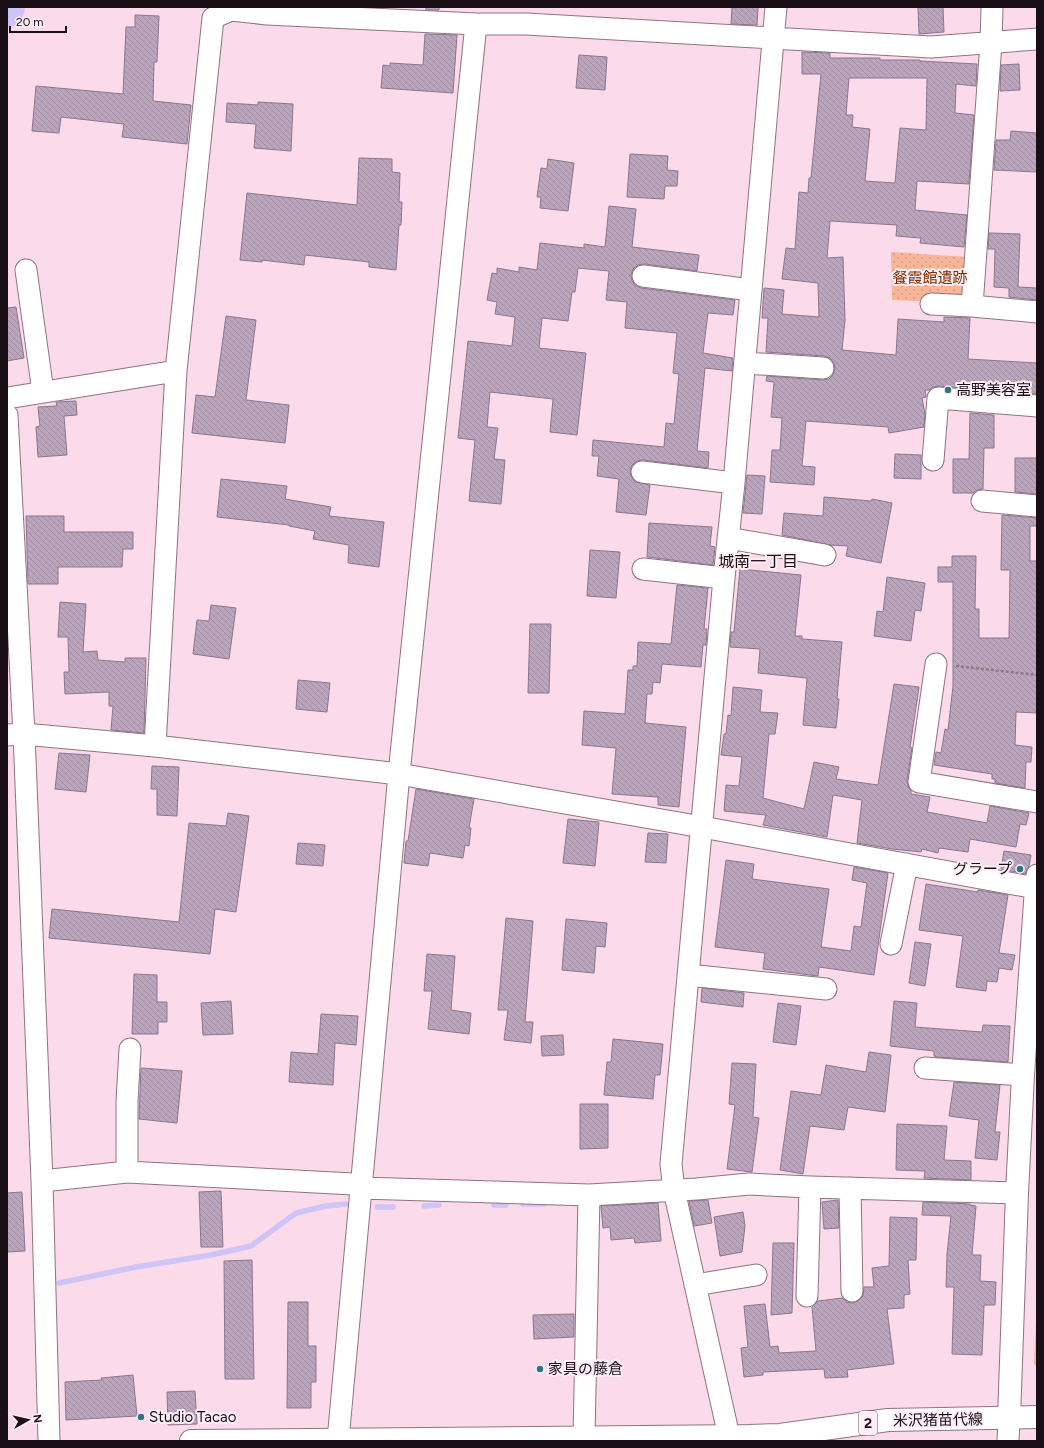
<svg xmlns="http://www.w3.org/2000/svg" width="1044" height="1448" viewBox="0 0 1044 1448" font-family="Figtree,'Noto Sans JP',sans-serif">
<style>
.green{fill:url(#green-dots)}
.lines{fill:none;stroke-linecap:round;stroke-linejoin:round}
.stream{stroke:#cec4f6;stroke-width:5.5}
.river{stroke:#cec4f6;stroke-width:34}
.building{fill:url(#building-back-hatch);stroke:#8a778d;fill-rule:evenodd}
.street-casing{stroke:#907380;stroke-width:23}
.secondary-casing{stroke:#907380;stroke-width:24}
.primary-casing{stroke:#907380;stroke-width:24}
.path{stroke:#8e7882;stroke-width:2.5;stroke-dasharray:3 2;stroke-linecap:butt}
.street{stroke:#fff;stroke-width:21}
.secondary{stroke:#fff;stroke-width:22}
.primary{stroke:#fff;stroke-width:22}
.poi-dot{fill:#2f7582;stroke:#fbeef4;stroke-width:1.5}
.labels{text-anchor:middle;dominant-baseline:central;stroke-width:4;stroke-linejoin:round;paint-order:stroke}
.shield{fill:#fbeef4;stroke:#5e5257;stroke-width:1}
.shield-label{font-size:14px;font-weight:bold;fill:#1a0f14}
.park-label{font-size:15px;fill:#792d00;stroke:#fbeef4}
.poi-label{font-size:15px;fill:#1a0f14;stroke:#fbeef4;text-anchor:start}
.street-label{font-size:15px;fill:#1a0f14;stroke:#fbeef4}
.neighbourhood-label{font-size:16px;fill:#1a0f14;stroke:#fbeef4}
</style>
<defs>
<pattern id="green-dots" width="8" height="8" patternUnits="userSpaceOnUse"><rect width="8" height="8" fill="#f8b699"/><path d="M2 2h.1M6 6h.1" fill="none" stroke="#d49b83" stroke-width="1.8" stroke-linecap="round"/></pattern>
<pattern id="building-back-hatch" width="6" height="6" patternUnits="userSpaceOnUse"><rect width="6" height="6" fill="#baa5bd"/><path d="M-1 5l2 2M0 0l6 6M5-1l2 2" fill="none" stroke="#9f8da2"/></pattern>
</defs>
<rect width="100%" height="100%" fill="#fbdae9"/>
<!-- green -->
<path class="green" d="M891 252 967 257 965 303 892 300Z
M1037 1302V1367L1034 1364Z"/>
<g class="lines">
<!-- stream -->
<path class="stream" d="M523 1204H545
M494 1205H506
M424 1206 439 1205
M377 1207H393
M59 1283 136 1267 211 1255 251 1246 296 1213 326 1206 346 1204"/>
<!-- river -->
<path class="river" d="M7 10 8 7"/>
</g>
<!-- building -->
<path class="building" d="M426 7H439V10H426Z
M732 7H758L757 25 731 24Z
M918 7H943L944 32 919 34Z
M135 15 159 16 157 62H154L153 101 191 105 187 144 122 137 124 124 61 117 59 133 32 131 36 86 123 94 126 27H135Z
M425 34 457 35 453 93 381 88 383 65 390 66V63L423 65Z
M802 52 830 53V58H880V60H920V61L977 64 976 86 956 84 955 113 974 115 969 184 917 181 915 210 967 215 964 247 920 243 921 238 896 236 897 225 830 221 827 258 843 257 845 320 842 350 896 355 898 319 944 322V317L970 318 968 359 1037 363V394L939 386 933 387 929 390H925L926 397 922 398 925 414 924 427 889 433 888 427 806 421 802 466 815 467 814 485 770 482 772 450H780L782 418 771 417 774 382 766 381 767 376 823 380 829 379 833 375 835 369 834 363 830 358 824 356 766 352 768 318H762L764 288 784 290 782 314 819 317 818 283 782 279 786 248 795 249 799 192 808 193 809 178H811L821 74H802ZM849 78H927L926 130 900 128 895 183 865 181 870 129 852 127 853 115H846Z
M579 55 607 57 605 90 576 88Z
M1019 64 1020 90 1000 91 1001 65Z
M258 102 293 104 291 151 254 148 256 124 226 122 227 103 258 105Z
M1011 131 1037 133V172L994 170 996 140H1010Z
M630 154 668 156 667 170 678 171 677 186H665L664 199 627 197Z
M359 158 392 159V172L400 173 399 202H402L401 225H399L396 270 369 267V262L305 255 304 265 262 260V262L240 260 247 193 357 205Z
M548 159 574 163 568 211 540 208 541 197H537L541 168 547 169Z
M609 206 636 209 632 247 699 255 697 271 645 264 638 265 633 269 631 275 632 281 636 286 641 288 735 300 733 315 708 313 703 353 733 358 732 371 705 368 697 451 709 452 708 468 643 460 637 461 632 465 630 470 631 476 635 482 650 485 646 515 616 512 619 479 597 476 599 456H592L593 440 664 447 666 423 674 424 679 374 673 373 677 333 625 328 627 302 606 300 609 271 578 268 575 292H572L568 321 542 318 539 348 586 353 577 435 550 432 553 399 490 392 487 427 498 428 494 459 505 460 501 504 469 501 475 440 458 438 468 341 512 346 515 317 495 314 497 302 487 300 492 273 497 274V268L519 272V267L537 270 540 243 584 248V244L605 247Z
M989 233 1020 234 1018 287 1037 288V300L1009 297V288L994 287 995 249H988Z
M16 307 24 358 7 361V308Z
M226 316 256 320 246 400 289 405 285 443 192 433 196 395 215 397Z
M76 401 77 415 64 416 67 455 38 457 36 427 40 426 38 407 57 406 56 402Z
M970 413 994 415V448H984L983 489 977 490 973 493H953V459H969Z
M895 454 921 455V479L894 478Z
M1015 458H1037V494L1015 492Z
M747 475 765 476 762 514 743 513Z
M221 479 287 486 285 499 331 507 329 516 384 522 379 567 348 563 349 545 313 539 315 531 289 526V525L217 517Z
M824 497 871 501 872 499 892 503 881 563 846 556 848 546 830 545 782 535 784 513 823 516Z
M1002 515 1037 518V526H1030V561H1037V713L1016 712 1015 745 1032 747 1031 762H1026L1025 788 995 783V779H992V774L934 765 936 752 941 753 945 729 948 730 953 686V582H938V567H952V556H976L975 609H979V638H1009L1010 570H1001Z
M26 516H64V532H133V549H123L122 567H58V584H28Z
M649 523 712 527 710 546 715 547 713 565 647 557Z
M590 550 620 552 616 598 587 596Z
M740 569 801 575 795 636H802V639L842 642 837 699H839L836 728 803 725 807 678 758 673 760 649 730 647 731 632H734Z
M887 577 925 583 921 611 915 610 911 641 874 636 877 611 883 612Z
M677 585 708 588 704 629H707L706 645H703L701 667 662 664 660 683 653 682 652 694H647L645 723 686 727 679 807 658 805V797L612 794 616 748 582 745 584 711 625 714 628 670H633V666H637L638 642 671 644Z
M60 602 86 604 83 652 97 651 98 660 125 662V658H146L144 733 111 730 113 706H109V692L65 694 64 672H69L68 637H58Z
M211 605 236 608 229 659 193 654 197 620 209 621Z
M530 624H551L549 693H528Z
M298 680 330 683 327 712 296 709Z
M894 684 919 687 910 747 912 748 907 780 908 786 911 791V794L930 797 927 812 987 823 990 806 1029 813 1026 825 1020 824 1016 847 970 839 968 852 939 848 938 853 922 849 921 852 892 849 857 843 862 800 833 795 827 837 763 825 766 815 724 811 726 785 739 786 742 757 721 755 724 734H726L728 715 731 716 733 687 762 690 760 712 778 713 775 734H769L763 798 804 809 814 762 839 767 836 779 878 785Z
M59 753 90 755 86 792 55 789Z
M152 766 179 767 177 816 157 815V789H151Z
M416 789 474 799 469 828H471L469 846 465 845 463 858 430 853 428 866 404 863 406 841H408Z
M228 813 249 816 236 912 215 909 210 954 49 938 52 909 179 922 189 823 226 826Z
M568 819 599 822 595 866 563 863Z
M648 833 668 834 666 863 645 862Z
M298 843 325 845 323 866 296 864Z
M1004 851 1031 855 1029 866 1025 874 1001 869Z
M726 860 754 864 752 879 829 889 821 947 851 951 854 926 861 927 867 883 852 880 854 867 888 873 874 975 819 967 818 976 763 969 765 953 715 947Z
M926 884 978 892V890L1008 895 999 953 1015 955 1012 970 999 968 997 982 987 981 986 991 956 987 963 936 919 930Z
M506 918 533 921 525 1022H533L531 1043 504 1040 508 1010H498Z
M566 919 607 923 605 947 596 946 594 973 562 970Z
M915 942 931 944 925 986 909 983Z
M427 954 455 956 451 1010 471 1013 469 1034 428 1029 432 991H424Z
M134 974 157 975V1002H167V1022H158V1034H132Z
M702 988 744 993 743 1007 701 1002Z
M231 1001 233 1034 203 1035 201 1003Z
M894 1001 917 1003 915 1027 982 1032 983 1025 1010 1026 1008 1062 936 1057 934 1056V1051L890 1046Z
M778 1003 801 1006 796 1045 773 1042Z
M321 1014 358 1016 356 1045 335 1043 333 1085 289 1082 291 1052 318 1054Z
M563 1035 564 1055 542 1056 541 1036Z
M613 1039 663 1044 660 1075H655L653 1099 604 1095 607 1062H611Z
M869 1052 891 1055 885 1112 848 1107 844 1130 810 1126 803 1174 780 1170 791 1091 821 1095 826 1065 866 1072Z
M732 1063 756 1064 753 1117 759 1118 752 1172 727 1169 735 1105 729 1104Z
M141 1068 182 1071 177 1123 139 1119Z
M954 1082 1000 1085 995 1132H1000L997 1160 975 1158 979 1120 949 1116Z
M580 1104H608V1148L580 1149Z
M897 1124 947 1126 944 1160 971 1161V1180L924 1178 925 1171 896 1170Z
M221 1191 223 1247H201L199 1192Z
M22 1192 25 1251 7 1252V1193Z
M708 1200 712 1223 694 1226 689 1201Z
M838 1200 839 1228 824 1229 822 1202Z
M923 1202 970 1204V1205L976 1206 972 1255H981L980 1281 996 1282 995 1305H984L982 1355 952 1354 954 1287H946L947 1254 951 1216 922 1215Z
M658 1203 661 1241 635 1243 634 1238 611 1240 610 1227 603 1228 601 1206Z
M743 1212 745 1226 742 1252 720 1256 714 1217Z
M890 1217 917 1218 916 1260H908L910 1294 904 1295V1308L887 1309 894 1364 847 1370 848 1377 825 1378 824 1369 763 1372V1375L744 1377 741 1348 748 1347 744 1306 765 1304 770 1347 778 1346 779 1353 816 1351 812 1307 818 1301 842 1298 847 1302 852 1303 858 1301 863 1296 864 1287H874L872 1268 889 1266Z
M773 1243H794L792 1313 771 1315Z
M252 1260 254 1379H225L224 1261Z
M288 1302H308V1346H316V1382H311V1408H287Z
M574 1314V1337L534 1339 533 1315Z
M133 1375 137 1416 66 1420 65 1382 102 1380 101 1378Z
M195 1391 197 1424 168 1425 167 1392Z"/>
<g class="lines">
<!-- street casing -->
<g class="street-casing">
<path id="street" d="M26 270 43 392
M643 276 751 290
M931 304 972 306 1037 312
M972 306 991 43 992 7
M745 363 823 368
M7 398 176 371
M7 415 24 734 42 1181 49 1441
M933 460 938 398 1037 406
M642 472 734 483
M982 501 1037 506
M728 538 825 555
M643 569 724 578
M936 664 919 782 1037 802
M7 735 24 734 155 746 399 774 702 827 1036 888 1037 875
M155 746 176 371 213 18 231 10 267 14 476 24H526L931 47 1037 39
M891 944 907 864
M688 975 826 989
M925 1068 1023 1075
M127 1172V1101L130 1049
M42 1181 127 1172 353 1184 361 1188 589 1195 697 1189 749 1184 810 1187 1017 1193
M850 1188 852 1291
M695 1285 756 1275
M807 1296 810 1187
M584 1437 589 1195
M338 1440 399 774 476 24
M730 1441 674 1190 671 1164 724 578 734 483 776 7
M1008 1441 1009 1418"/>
</g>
<!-- secondary casing -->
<g class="secondary-casing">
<path id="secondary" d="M1009 1418 1017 1193 1023 1075 1036 888"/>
</g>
<!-- primary casing -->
<g class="primary-casing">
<path id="primary" d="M191 1441 748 1436 780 1435 888 1420 1037 1417"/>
</g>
<!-- path -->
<path class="path" d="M956 666 1037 675"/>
<!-- street -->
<use href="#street" class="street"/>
<!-- secondary -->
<use href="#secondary" class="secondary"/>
<!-- primary -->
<use href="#primary" class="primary"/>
</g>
<!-- markers -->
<g class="poi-dot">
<circle cx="948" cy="390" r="4"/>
<circle cx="1020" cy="869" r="4"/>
<circle cx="540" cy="1369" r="4"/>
<circle cx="141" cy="1417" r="4"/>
</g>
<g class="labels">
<!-- shield labels -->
<rect class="shield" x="859" y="1411" width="18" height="24" rx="3"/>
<g class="shield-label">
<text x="868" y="1423">2</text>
</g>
<!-- park labels -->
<g class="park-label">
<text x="930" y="278">餐霞館遺跡</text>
</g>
<!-- poi labels -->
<g class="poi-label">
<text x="956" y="390">高野美容室</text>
<text x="1012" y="869" text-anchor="end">グラープ</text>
<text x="548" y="1369">家具の藤倉</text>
<text x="149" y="1417">Studio Tacao</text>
</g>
<!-- street labels -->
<g class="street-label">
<text transform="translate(938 1420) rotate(-1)">米沢猪苗代線</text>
</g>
<!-- neighbourhood labels -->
<g class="neighbourhood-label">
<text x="758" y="561">城南一丁目</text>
</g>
</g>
<!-- border -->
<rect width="1044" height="1448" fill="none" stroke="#1a0f14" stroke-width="16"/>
<!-- north arrow -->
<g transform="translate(28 1420) rotate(82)" stroke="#fbeef4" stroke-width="3" paint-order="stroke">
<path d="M0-3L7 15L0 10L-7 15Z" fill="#1a0f14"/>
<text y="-6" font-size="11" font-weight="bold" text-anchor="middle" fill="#1a0f14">N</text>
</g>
<!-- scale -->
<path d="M10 26v6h56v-6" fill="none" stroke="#1a0f14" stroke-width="2"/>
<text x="16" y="26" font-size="12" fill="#1a0f14" stroke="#fbeef4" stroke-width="3" paint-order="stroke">20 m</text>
</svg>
